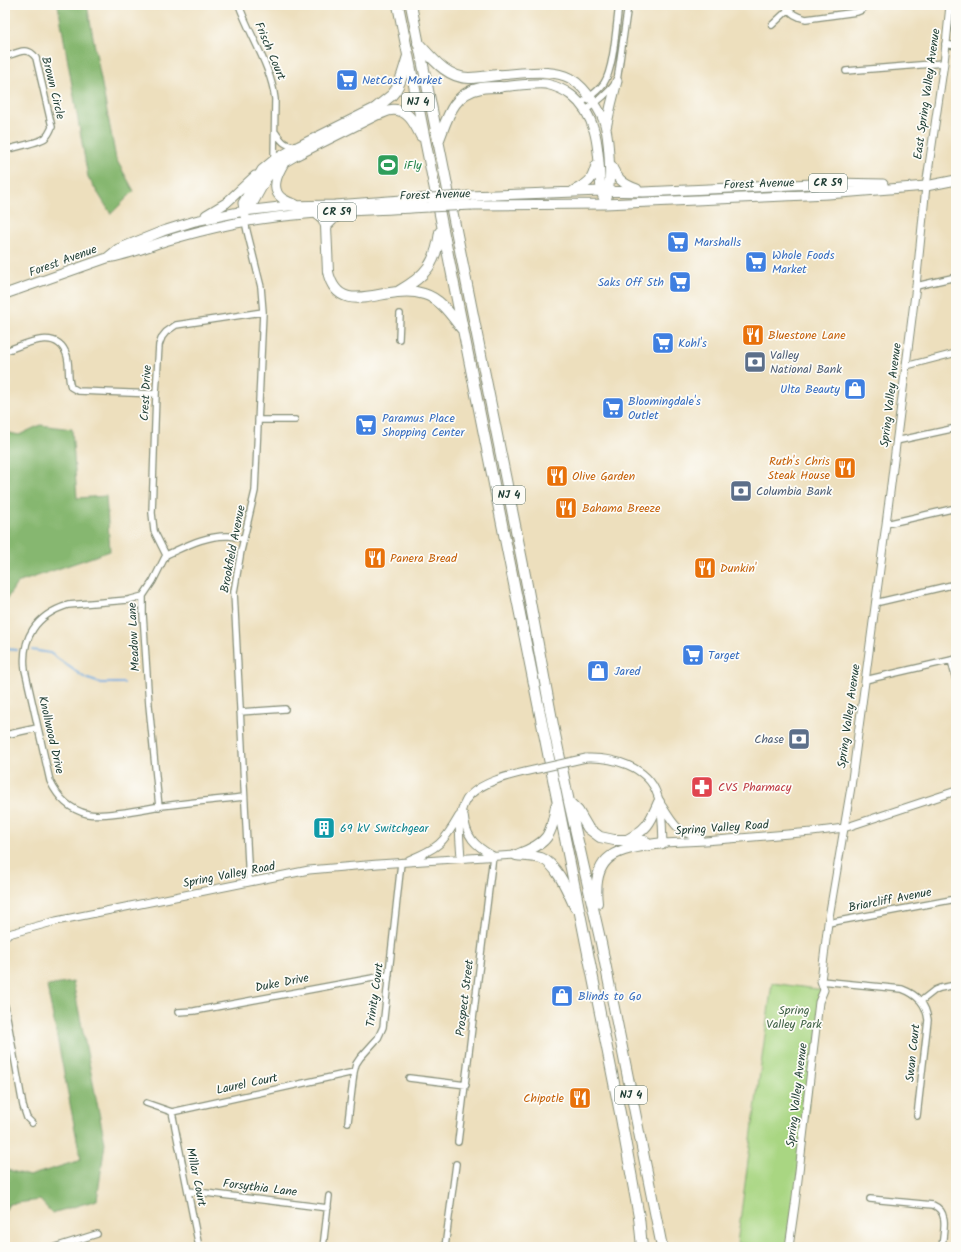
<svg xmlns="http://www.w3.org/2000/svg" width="961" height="1252" viewBox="0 0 961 1252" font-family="Kalam,sans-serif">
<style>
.green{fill:#a9d682;stroke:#648a5b}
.forest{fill:#86b770;stroke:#527a52}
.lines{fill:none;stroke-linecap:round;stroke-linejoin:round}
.stream{stroke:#6ca9de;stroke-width:2}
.minor-casing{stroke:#868e78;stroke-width:8}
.tertiary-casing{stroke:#868e78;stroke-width:9}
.primary-casing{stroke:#868e78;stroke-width:11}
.trunk-casing{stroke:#868e78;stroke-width:12}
.minor{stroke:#fff;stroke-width:5.5}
.tertiary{stroke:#fff;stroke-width:7}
.primary{stroke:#fff;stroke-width:9}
.trunk{stroke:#fff;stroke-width:10}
.tertiary-bridge-casing{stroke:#868e78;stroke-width:9;stroke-linecap:butt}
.primary-bridge-casing{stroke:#868e78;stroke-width:11;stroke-linecap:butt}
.tertiary-bridge{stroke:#fff;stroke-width:7}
.primary-bridge{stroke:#fff;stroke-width:9}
.labels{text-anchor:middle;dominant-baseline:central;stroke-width:3.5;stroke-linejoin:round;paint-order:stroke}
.shield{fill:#fdfcf7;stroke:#62766e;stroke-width:1}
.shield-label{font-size:11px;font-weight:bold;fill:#1f3d34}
.street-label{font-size:12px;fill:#1f3d34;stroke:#fdfcf7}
.shop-label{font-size:12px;fill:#366cbe;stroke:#fdfcf7;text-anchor:start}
.leisure-label{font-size:12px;fill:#27864d;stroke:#fdfcf7;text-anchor:start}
.food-label{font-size:12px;fill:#c56008;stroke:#fdfcf7;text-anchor:start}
.service-label{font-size:12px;fill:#4e5e75;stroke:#fdfcf7;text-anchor:start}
.health-label{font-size:12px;fill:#be3a42;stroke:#fdfcf7;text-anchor:start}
.culture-label{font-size:12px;fill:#0d838f;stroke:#fdfcf7;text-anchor:start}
.park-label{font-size:12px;fill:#426348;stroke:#fdfcf7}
</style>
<rect width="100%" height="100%" fill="#fdfcf7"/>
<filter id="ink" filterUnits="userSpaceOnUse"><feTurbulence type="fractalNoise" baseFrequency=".025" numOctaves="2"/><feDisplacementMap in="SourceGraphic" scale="8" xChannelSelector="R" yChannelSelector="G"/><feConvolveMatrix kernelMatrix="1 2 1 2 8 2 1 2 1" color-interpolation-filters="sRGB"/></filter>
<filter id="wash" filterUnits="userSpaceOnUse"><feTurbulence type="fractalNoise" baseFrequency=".012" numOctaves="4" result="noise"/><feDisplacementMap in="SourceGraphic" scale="16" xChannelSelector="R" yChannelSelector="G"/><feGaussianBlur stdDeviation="0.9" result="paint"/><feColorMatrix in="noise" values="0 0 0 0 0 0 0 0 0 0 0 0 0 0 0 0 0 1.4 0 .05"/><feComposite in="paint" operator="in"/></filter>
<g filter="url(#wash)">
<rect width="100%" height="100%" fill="#eddfbd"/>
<!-- green -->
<path class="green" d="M772 983 824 990 789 1247H765L737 1243Z"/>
<!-- forest -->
<path class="forest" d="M58 5H87L116 159 134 191 111 214 88 177Z
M40 425 72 429 77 498 106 496 110 551 17 583 5 602V432L19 435Z
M73 982 105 1143 97 1200 52 1213 40 1200 9 1204 5 1211V1169L29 1176 81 1160 47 986Z"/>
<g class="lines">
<!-- stream -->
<path class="stream" d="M5 649 17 650
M32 650 50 653 85 678 100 683H124"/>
</g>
</g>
<g filter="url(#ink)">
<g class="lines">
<!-- minor casing -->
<g class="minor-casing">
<path id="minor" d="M239 5C250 36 271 66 275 99L274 161
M784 5C790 13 796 17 806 19L857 12 862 10 866 5
M772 25 788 10
M945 44 956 46
M5 57C16 53 28 45 36 58L52 127C50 131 49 135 45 138 38 143 15 147 5 150
M846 71 944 63
M580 104C588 98 598 92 604 83 614 68 616 25 619 5
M586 110C598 101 609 93 617 81L628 5
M275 132C282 141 284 146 297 146
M245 221 247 231 261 287 263 312 255 491 241 551 234 592 249 882
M916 286 956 277
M399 339 400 314
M5 351C24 345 58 326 67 356 70 367 67 377 71 387L78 391 156 394
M906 366 956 353
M258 420H295
M896 441 956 428
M886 524 956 508
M166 555 154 531 152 513 156 394 159 345 162 337 166 332 176 325 263 312
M143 596 128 600 68 605C36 615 21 638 25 670L50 781C58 798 70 810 88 814 104 817 138 810 155 807 185 803 214 800 244 797
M875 603 956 584
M951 660 956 680
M865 680 956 659
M240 712 285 709
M5 735 37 728
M159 807 149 705 143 614V596L153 581 166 555C186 546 206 535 229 536 234 536 239 538 244 539
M828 923 956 899
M821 981 902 989C918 995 926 1004 928 1020L917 1116
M921 1001 935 990 940 988 956 985
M5 1006 23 1106 27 1118 32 1123
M178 1012 194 1011 389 975
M409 1078 466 1085
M146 1103 172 1112 354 1072
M172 1112 199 1247
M348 1122 354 1072 356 1064 360 1058 378 1038 383 1027 401 863
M458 1142 493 856
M189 1191 328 1208
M870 1199 933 1205C950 1212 943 1232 942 1247
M55 1247 97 1234
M323 1247 329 1196
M445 1247 456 1164"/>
</g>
<!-- tertiary casing -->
<g class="tertiary-casing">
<path id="tertiary" d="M586 758C613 757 647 766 657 794 663 809 662 827 663 843L705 841 812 832 844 828 956 791
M661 804C675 827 676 830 701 839
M464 815C466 837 474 845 493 856
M461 858C460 840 456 817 466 800 479 780 520 773 542 768
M409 860C438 848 443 844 459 816
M5 935 56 921 309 870 378 864 516 855
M789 1247 795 1205 819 1002 824 990 821 981 828 923 851 787 886 524 916 286 926 186 944 63 950 5"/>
</g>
<!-- primary casing -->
<g class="primary-casing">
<path id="primary" d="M498 75C519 74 544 69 565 76 581 81 598 106 604 121 609 136 612 183 607 197
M500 87C515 86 531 83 546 84 555 86 563 89 571 95 601 118 598 157 601 191L603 197
M606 128 611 105 617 81
M284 163C278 173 269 190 283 199 286 201 291 203 295 204
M611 165C617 178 622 184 637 189
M573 191C589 182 591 183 596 165
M469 196 601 191 643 192 731 188 833 183 883 184
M472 205 605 204 828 194 926 186 956 180
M244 211 253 203 266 179 276 167 295 156 379 114
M206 215 226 203 255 176
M245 216 243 203 262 170 274 160 299 146 377 107
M107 258 118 249 163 231 195 221 244 211 288 206 335 205 429 198
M5 294 107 258C127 255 146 247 165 241 188 234 212 228 236 223 300 211 365 211 429 207"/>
</g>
<!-- trunk casing -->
<g class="trunk-casing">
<path id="trunk" d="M398 5 621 1118 639 1217 642 1247
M411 5 526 580 553 725 569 802 601 943 662 1247
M418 43C432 58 447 78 469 78 479 78 488 76 498 75
M377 107C382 103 387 99 392 95 401 85 404 68 408 56
M379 114C383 113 387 110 391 110 408 108 415 124 421 136
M438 142C447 120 452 93 481 88 487 87 493 87 500 87
M316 213 323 218 326 226 328 272C337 311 369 295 397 292 405 291 415 291 424 294 441 299 451 315 462 329
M326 226 334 218 343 212
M399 291C426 276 436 263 440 232
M569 802 578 811 588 828 600 837 614 840H627L645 841
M627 840C648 829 650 822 659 802
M519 854C548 843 551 836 556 806
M516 855C524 856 533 856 541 858 557 864 568 892 575 907
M597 903C591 850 622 849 663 843"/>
</g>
<!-- minor -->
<use href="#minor" class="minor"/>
<!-- tertiary -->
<use href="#tertiary" class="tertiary"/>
<!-- primary -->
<use href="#primary" class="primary"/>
<!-- trunk -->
<use href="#trunk" class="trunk"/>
<!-- tertiary-bridge casing -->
<g class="tertiary-bridge-casing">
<path id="tertiary-bridge" d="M542 768 586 758"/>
</g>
<!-- primary-bridge casing -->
<g class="primary-bridge-casing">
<path id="primary-bridge" d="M429 198 469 196
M429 207 472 205"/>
</g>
<!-- tertiary-bridge -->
<use href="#tertiary-bridge" class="tertiary-bridge"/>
<!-- primary-bridge -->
<use href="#primary-bridge" class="primary-bridge"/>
</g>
</g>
<!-- icons -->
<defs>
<g id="supermarket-square" transform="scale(1.15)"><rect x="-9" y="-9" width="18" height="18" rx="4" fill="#3f7fe0" stroke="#fdfcf7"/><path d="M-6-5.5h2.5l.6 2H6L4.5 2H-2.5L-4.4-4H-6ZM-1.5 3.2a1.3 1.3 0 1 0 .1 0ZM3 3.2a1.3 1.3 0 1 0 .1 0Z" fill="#fff"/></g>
<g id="stadium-square" transform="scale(1.15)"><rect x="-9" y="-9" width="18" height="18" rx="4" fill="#2e9e5b" stroke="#fdfcf7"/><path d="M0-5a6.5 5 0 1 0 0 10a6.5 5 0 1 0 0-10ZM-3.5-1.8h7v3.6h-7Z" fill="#fff"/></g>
<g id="restaurant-square" transform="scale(1.15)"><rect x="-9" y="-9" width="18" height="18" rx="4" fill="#e8710a" stroke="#fdfcf7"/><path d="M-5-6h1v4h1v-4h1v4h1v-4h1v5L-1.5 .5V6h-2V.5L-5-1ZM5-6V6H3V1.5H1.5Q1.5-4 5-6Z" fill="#fff"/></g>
<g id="bank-square" transform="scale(1.15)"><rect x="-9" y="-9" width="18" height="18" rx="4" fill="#5c6f8a" stroke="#fdfcf7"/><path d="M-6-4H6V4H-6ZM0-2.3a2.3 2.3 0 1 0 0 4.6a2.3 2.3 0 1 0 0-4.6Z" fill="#fff"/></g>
<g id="shop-square" transform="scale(1.15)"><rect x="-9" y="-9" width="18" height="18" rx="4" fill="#3f7fe0" stroke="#fdfcf7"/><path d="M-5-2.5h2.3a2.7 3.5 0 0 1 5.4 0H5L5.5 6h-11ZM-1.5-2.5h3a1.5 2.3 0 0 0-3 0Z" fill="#fff"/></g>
<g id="pharmacy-square" transform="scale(1.15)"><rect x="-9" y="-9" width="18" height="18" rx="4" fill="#e0444e" stroke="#fdfcf7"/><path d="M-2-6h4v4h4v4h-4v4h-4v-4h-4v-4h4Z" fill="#fff"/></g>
<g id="building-square" transform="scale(1.15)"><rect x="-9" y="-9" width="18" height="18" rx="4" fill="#0f9aa8" stroke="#fdfcf7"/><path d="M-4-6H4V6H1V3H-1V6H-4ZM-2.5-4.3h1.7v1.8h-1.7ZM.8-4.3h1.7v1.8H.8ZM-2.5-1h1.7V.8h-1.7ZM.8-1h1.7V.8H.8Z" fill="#fff"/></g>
</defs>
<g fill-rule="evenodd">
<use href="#supermarket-square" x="347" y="80"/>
<use href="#stadium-square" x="388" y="165"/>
<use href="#supermarket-square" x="678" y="242"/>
<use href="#supermarket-square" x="756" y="262"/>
<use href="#supermarket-square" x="680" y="282"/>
<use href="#restaurant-square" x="753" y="335"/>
<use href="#supermarket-square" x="663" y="343"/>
<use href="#bank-square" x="755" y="362"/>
<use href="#shop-square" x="855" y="389"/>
<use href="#supermarket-square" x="613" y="408"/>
<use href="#supermarket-square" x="366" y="425"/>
<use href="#restaurant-square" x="845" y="468"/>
<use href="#restaurant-square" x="557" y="476"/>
<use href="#bank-square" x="741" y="491"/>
<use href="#restaurant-square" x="566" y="508"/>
<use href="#restaurant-square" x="375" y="558"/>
<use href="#restaurant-square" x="705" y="568"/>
<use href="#supermarket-square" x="693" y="655"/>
<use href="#shop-square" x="598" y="671"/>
<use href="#bank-square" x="799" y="739"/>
<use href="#pharmacy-square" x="702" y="787"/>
<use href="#building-square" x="324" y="828"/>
<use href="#shop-square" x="562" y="996"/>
<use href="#restaurant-square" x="580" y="1098"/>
</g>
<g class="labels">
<!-- shield labels -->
<g class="shield">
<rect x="402" y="93" width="32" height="18" rx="3"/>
<rect x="809" y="174" width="38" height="18" rx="3"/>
<rect x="318" y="203" width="38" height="18" rx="3"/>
<rect x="493" y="486" width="32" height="18" rx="3"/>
<rect x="615" y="1086" width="32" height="18" rx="3"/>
</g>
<g class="shield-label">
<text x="418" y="102">NJ 4</text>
<text x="828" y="183">CR 59</text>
<text x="337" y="212">CR 59</text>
<text x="509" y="495">NJ 4</text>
<text x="631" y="1095">NJ 4</text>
</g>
<!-- street labels -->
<g class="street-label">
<text transform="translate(270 51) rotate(67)">Frisch Court</text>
<text transform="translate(53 88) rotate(76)">Brown Circle</text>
<text transform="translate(927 94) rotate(-82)">East Spring Valley Avenue</text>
<text transform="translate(759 184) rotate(-2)">Forest Avenue</text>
<text transform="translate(435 195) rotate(-2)">Forest Avenue</text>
<text transform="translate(63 261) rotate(-20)">Forest Avenue</text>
<text transform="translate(146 393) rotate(-87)">Crest Drive</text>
<text transform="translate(891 395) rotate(-83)">Spring Valley Avenue</text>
<text transform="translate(233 549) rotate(-79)">Brookfield Avenue</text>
<text transform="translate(134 637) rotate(-93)">Meadow Lane</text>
<text transform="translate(849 716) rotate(-82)">Spring Valley Avenue</text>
<text transform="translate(51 735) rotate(77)">Knollwood Drive</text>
<text transform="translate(722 828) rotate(-4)">Spring Valley Road</text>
<text transform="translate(229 875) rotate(-11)">Spring Valley Road</text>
<text transform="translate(890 900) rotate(-11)">Briarcliff Avenue</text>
<text transform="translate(282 983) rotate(-11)">Duke Drive</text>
<text transform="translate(375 995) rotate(-82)">Trinity Court</text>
<text transform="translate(465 998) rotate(-83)">Prospect Street</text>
<text transform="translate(913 1053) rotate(-84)">Swan Court</text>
<text transform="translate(247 1084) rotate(-12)">Laurel Court</text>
<text transform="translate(797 1095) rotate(-83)">Spring Valley Avenue</text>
<text transform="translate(196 1177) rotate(78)">Millar Court</text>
<text transform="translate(260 1188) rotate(7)">Forsythia Lane</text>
</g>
<!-- shop labels -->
<g class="shop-label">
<text x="362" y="80">NetCost Market</text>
<text x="694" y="242">Marshalls</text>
<text x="772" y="255">Whole Foods<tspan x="772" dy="14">Market</tspan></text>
<text x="664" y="282" text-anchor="end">Saks Off 5th</text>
<text x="678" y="343">Kohl's</text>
<text x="840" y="389" text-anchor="end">Ulta Beauty</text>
<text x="628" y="401">Bloomingdale's<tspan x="628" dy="14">Outlet</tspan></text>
<text x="382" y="418">Paramus Place<tspan x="382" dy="14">Shopping Center</tspan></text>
<text x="708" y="655">Target</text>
<text x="614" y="671">Jared</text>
<text x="578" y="996">Blinds to Go</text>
</g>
<!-- leisure labels -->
<g class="leisure-label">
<text x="404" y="165">iFly</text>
</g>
<!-- food labels -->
<g class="food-label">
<text x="768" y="335">Bluestone Lane</text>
<text x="830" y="461" text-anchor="end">Ruth's Chris<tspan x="830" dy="14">Steak House</tspan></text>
<text x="572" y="476">Olive Garden</text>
<text x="582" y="508">Bahama Breeze</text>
<text x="390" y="558">Panera Bread</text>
<text x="720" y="568">Dunkin'</text>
<text x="564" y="1098" text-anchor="end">Chipotle</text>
</g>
<!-- service labels -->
<g class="service-label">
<text x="770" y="355">Valley<tspan x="770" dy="14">National Bank</tspan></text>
<text x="756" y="491">Columbia Bank</text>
<text x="784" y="739" text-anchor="end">Chase</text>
</g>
<!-- health labels -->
<g class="health-label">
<text x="718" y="787">CVS Pharmacy</text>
</g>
<!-- culture labels -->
<g class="culture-label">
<text x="340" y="828">69 kV Switchgear</text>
</g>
<!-- park labels -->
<g class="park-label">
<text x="794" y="1010">Spring<tspan x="794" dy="14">Valley Park</tspan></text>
</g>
</g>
<!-- margin -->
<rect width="961" height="1252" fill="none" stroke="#fdfcf7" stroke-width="20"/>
</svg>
